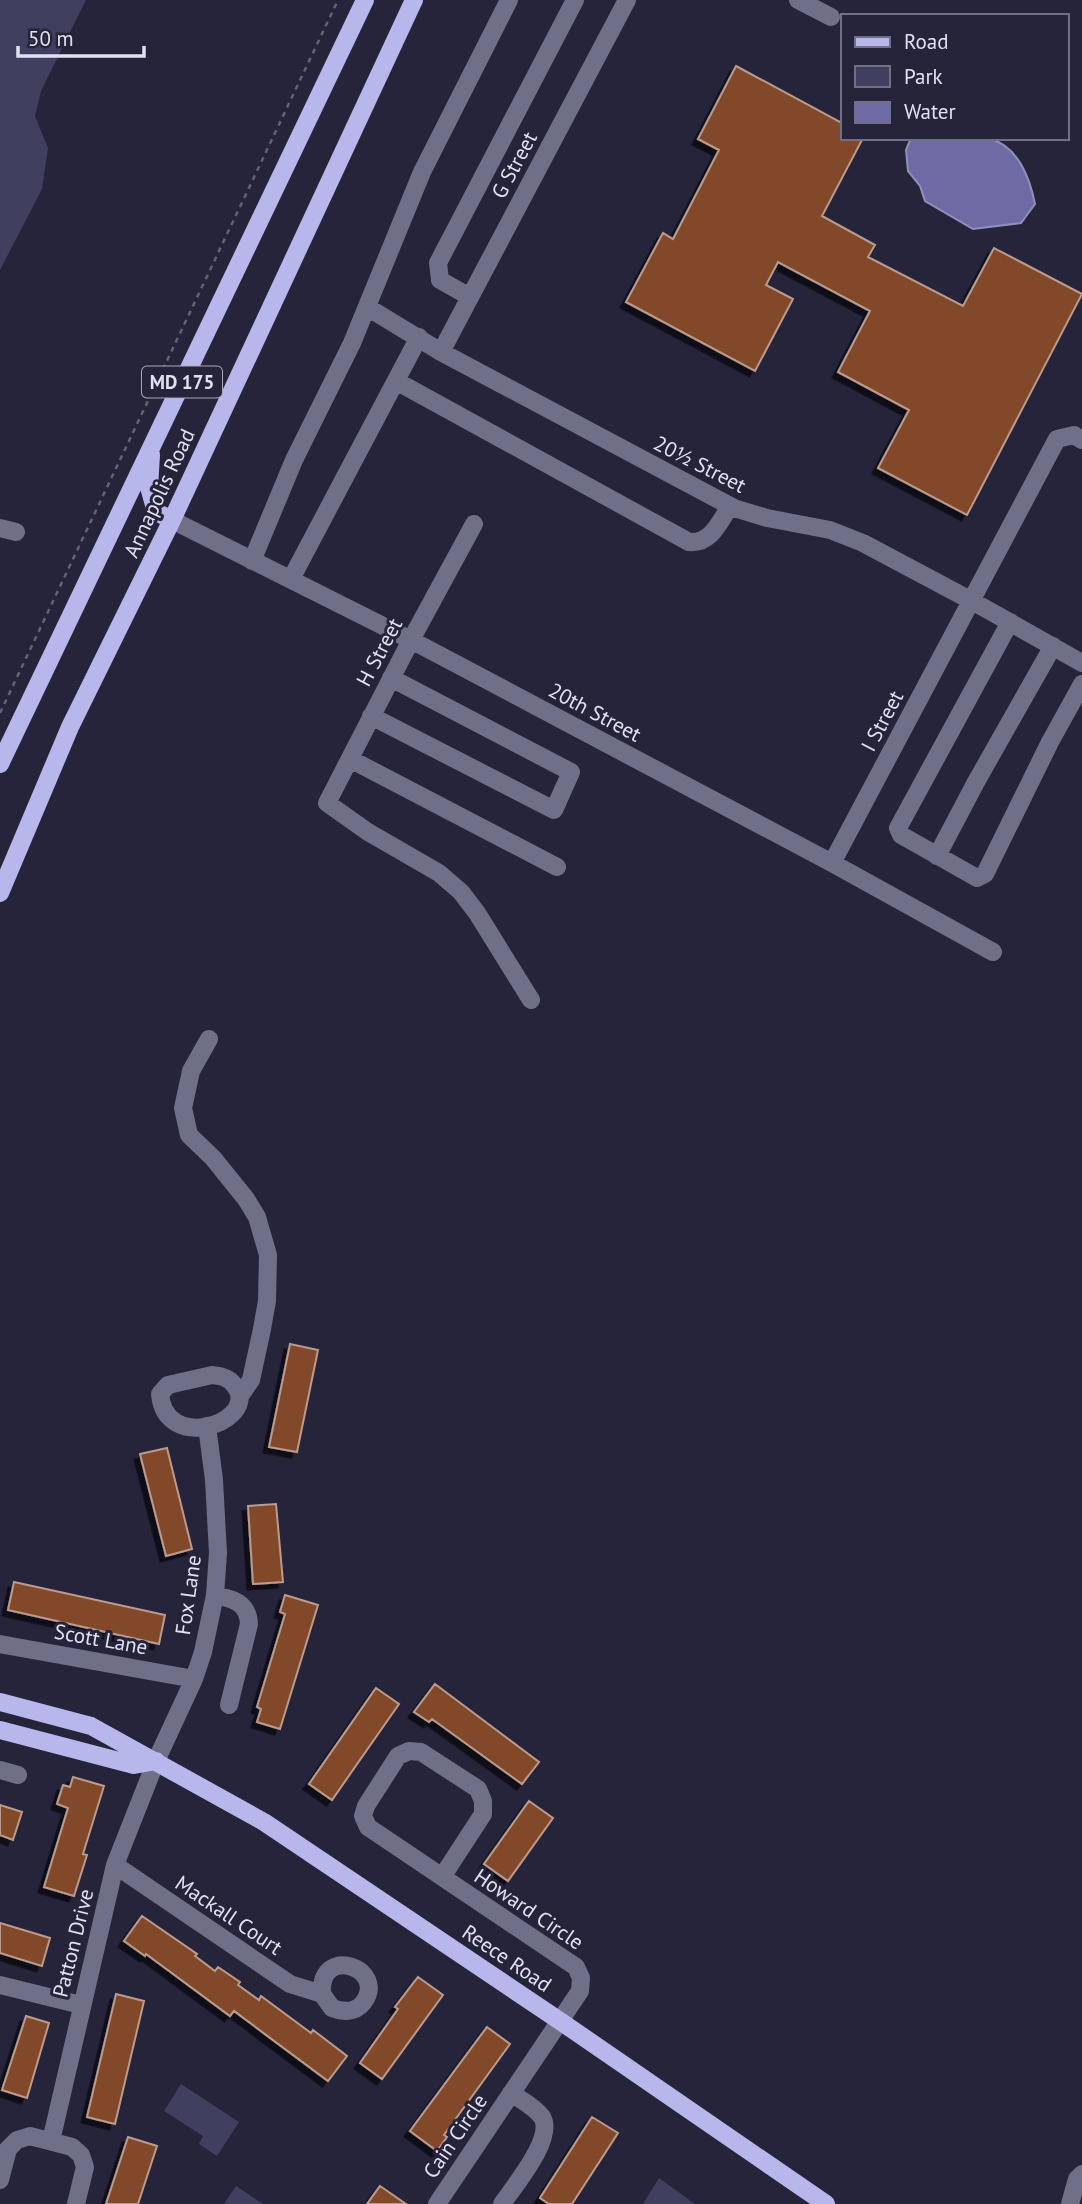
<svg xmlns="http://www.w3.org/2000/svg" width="1082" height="2204" viewBox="0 0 1082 2204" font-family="'PT Sans',sans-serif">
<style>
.green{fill:#413f60}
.water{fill:#6e6ba4;stroke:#908fbb;stroke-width:2}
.building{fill:#81492c;stroke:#ba9b8d;stroke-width:2;filter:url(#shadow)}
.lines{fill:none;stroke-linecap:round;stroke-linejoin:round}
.path{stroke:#626276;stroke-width:2.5;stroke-dasharray:5 5;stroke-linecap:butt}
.minor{stroke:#6f6f88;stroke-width:18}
.major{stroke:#b8b7ec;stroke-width:18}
.labels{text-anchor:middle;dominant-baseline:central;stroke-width:6;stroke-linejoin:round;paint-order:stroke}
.shield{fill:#25243b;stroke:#a9a9ba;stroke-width:2}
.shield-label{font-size:19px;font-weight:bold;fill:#e1e2f1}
.street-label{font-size:21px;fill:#e1e2f1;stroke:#25243b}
</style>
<defs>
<filter id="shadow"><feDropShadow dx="-5.5" dy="5.5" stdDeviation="0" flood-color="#0009"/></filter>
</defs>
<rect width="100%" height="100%" fill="#25243b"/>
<!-- green -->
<path class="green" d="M0 0H86L41 91 35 116 48 148 42 189 0 270Z
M181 2084 239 2122 217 2156 199 2144 203 2136 164 2111Z
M659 2178 695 2204H643Z
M236 2186 263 2204H224Z"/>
<!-- water -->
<path class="water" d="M911 138C931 138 972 134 989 139 1018 145 1030 179 1035 204L1021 223 973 229 925 201 920 186 908 171 906 150Z"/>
<!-- building -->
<path class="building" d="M736 66 842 123V138H863L822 216 875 245 868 257 963 306 994 248 1082 294 967 515 878 468 909 410 838 372 870 311 778 262 766 285 793 299 755 371 626 302 663 233 673 239 719 150 698 139Z
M290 1344 318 1350 297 1452 269 1447Z
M167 1448 192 1549 166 1556 140 1454Z
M276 1504 283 1582 253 1584 248 1506Z
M14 1582 165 1615 159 1644 8 1610Z
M285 1595 318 1605 280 1729 257 1722 261 1709 257 1707 285 1614 280 1612Z
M435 1684 539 1762 522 1784 432 1719 429 1722 414 1712Z
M376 1688 399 1704 332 1800 309 1784Z
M73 1777 104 1786 83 1854 87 1855 74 1896 44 1887 68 1808 57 1804 63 1785 70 1787Z
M529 1801 553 1818 508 1881 484 1864Z
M0 1805 22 1812 13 1840 0 1835Z
M142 1916 197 1954 195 1956 215 1971 218 1967 240 1982 238 1985 259 2000 261 1996 311 2033 313 2030 347 2056 328 2081 234 2011 230 2016 146 1954 145 1956 124 1941Z
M0 1923 50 1938 42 1966 0 1953Z
M418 1977 443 1995 382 2079 360 2063 398 2009 395 2007Z
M116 1994 144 2001 115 2124 87 2117Z
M26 2016 49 2023 27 2098 2 2090Z
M487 2027 510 2044 444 2135 447 2137 437 2151 410 2131Z
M592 2117 618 2133 572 2204H549L540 2198Z
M128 2137 157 2146 138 2204H106Z
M380 2186 406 2204H367Z"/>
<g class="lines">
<!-- path -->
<path class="path" d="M0 713 338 0"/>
<!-- minor -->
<path class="minor" d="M798 0 831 17
M470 297 440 280 438 263 575 0
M367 307 441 352 734 508 767 518 830 530 863 543 972 601 1082 663
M441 352 627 0
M396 381 689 542C711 544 719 523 730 506
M172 520 411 640 832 863 993 952
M474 524 411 640 327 803 368 832 439 873 461 892 477 913 531 1000
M0 528 16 532
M252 561 294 460 352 343 422 172 509 0
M291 579 419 337
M1010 622 898 828 901 835 977 878 985 874 1050 742 1082 684
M371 716 554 810 571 772 391 678
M350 759 557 867
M937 856 976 782 1053 646
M832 863 1057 439 1074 435 1082 440
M209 1039 191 1071 183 1108 189 1135 213 1158 246 1199 257 1217 268 1255 267 1301 262 1329 251 1380 240 1396
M212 1375C224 1376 232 1379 238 1391 252 1424 165 1452 160 1394L168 1385Z
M215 1595C234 1599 248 1603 249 1624L229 1705
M0 1644 194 1679
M0 1770 18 1775
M115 1865 290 1984 322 1994 332 2008C343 2012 355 2013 363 2003 389 1969 319 1943 322 1994
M0 1985 81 2005
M51 2141 115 1865 156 1761 194 1679 203 1652 215 1595 218 1553 214 1480 207 1426
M0 2180 8 2149 17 2140 30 2136 72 2147 81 2155 85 2167 76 2204
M437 2204 580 1991 581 1978 576 1967 368 1827 363 1816 366 1806 398 1756 409 1751 421 1752 478 1789 483 1801V1814L442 1877
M502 2204C514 2186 555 2138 542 2117 535 2107 521 2100 511 2093
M1070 2204 1077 2179 1082 2174"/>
<!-- major -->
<path class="major" d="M151 455 149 487 156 512 172 520
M0 764 365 0
M0 893 70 727 172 520 414 0
M0 1702 91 1726 264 1822 560 2021 826 2204
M0 1730 134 1765 156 1761"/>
</g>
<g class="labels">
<!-- shield labels -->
<rect class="shield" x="142" y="366.5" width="80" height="31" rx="5"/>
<g class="shield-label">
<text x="182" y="382">MD 175</text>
</g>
<!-- street labels -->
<g class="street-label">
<text transform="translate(514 165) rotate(-62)">G Street</text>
<text transform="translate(700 464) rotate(27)">20½ Street</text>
<text transform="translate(159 493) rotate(-65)">Annapolis Road</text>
<text transform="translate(379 652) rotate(-62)">H Street</text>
<text transform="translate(595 712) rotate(28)">20th Street</text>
<text transform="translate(882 721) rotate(-62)">I Street</text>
<text transform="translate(188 1595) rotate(-82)">Fox Lane</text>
<text transform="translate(101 1639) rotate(10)">Scott Lane</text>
<text transform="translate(529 1909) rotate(34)">Howard Circle</text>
<text transform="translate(229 1915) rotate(34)">Mackall Court</text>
<text transform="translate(73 1943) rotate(-76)">Patton Drive</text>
<text transform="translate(507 1958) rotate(34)">Reece Road</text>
<text transform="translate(455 2136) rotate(-56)">Cain Circle</text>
</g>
</g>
<!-- legend -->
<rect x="841" y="14" width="228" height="126" fill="#25243b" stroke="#707084" stroke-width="2"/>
<rect x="855" y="37" width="35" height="10" fill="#b8b7ec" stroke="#707084" stroke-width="2"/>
<text x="904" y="49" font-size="21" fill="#e1e2f1">Road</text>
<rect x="855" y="66" width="35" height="21" fill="#413f60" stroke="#707084" stroke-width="2"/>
<text x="904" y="84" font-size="21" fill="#e1e2f1">Park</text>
<rect x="855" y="102" width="35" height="21" fill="#6e6ba4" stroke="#707084" stroke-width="2"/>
<text x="904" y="119" font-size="21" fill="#e1e2f1">Water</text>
<!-- scale -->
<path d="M18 46v10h126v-10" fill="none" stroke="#e1e2f1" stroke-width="3.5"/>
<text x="28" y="46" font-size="21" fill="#e1e2f1" stroke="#25243b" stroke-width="5" paint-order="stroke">50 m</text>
</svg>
